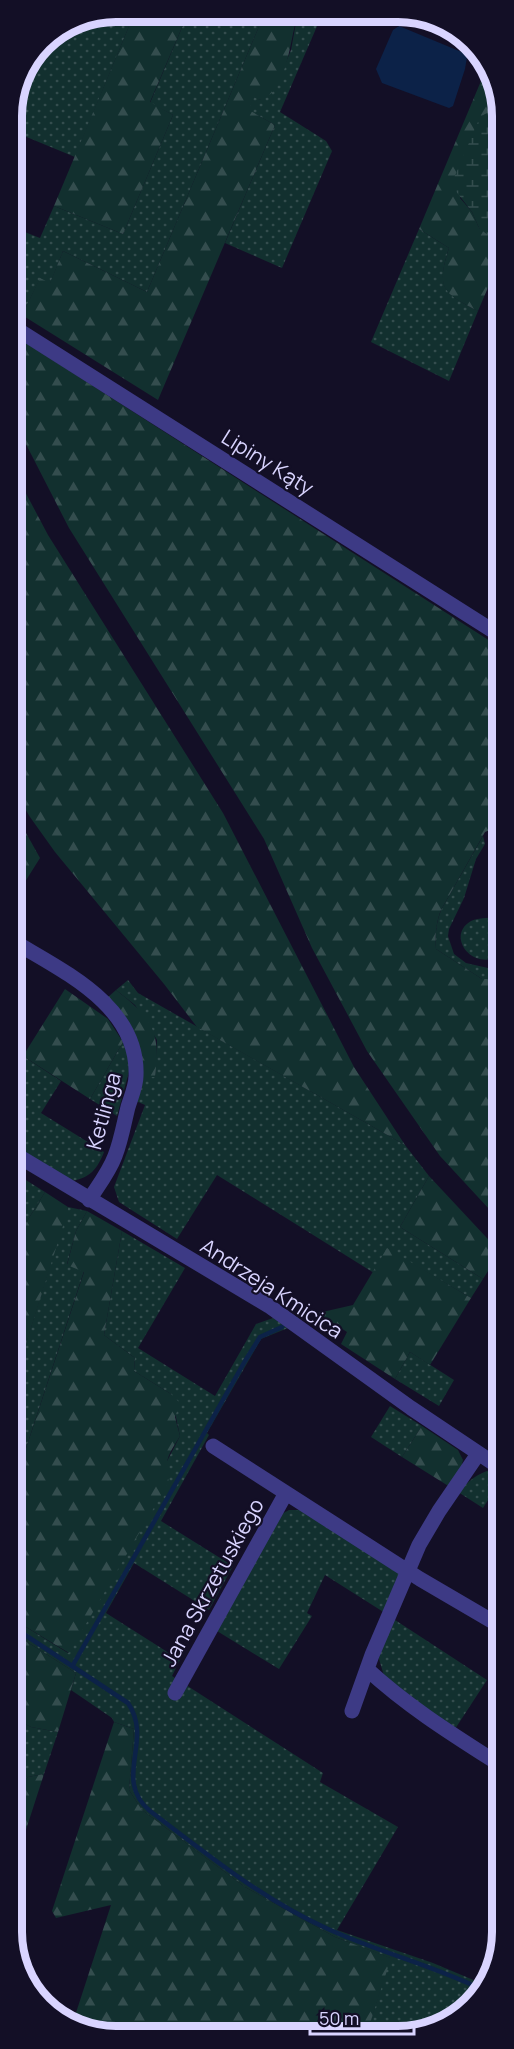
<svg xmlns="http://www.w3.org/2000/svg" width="514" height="2049" viewBox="0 0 514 2049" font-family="Manrope,sans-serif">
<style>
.grass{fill:url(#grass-dots)}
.forest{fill:url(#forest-firs)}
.wetland{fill:url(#wetland-marsh)}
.water{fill:#0c2248}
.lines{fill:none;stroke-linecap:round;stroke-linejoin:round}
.stream{stroke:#0c2248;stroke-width:4.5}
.minor{stroke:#3d3a85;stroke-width:15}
.labels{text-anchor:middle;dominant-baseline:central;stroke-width:4.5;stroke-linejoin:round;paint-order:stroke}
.street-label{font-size:21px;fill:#d9d4ff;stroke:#130f26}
.rim{fill:none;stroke:#d9d4ff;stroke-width:8}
</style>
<defs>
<pattern id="grass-dots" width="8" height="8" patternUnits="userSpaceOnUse" patternTransform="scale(1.5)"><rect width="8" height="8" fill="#12302f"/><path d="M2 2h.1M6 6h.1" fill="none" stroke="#344d4e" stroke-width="1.8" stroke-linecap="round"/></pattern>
<pattern id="forest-firs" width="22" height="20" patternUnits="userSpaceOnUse" patternTransform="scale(1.5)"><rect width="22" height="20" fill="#12302f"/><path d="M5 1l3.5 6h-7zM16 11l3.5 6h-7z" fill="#344d4e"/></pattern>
<pattern id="wetland-marsh" width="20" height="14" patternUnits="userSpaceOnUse" patternTransform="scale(1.5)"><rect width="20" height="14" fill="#12302f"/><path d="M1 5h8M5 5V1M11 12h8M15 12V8" fill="none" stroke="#344d4e"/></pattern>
</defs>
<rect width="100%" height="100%" fill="#130f26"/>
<!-- grass -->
<path class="grass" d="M263 17 147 292 63 251 50 284 40 279 22 315 12 311V227L40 238 54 206 123 234 173 115 150 103 186 18Z
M297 17H321L280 112 326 141 332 151 282 268 225 243 275 125 248 110 254 96 260 100 277 84 291 50Z
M132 19 75 157 12 131V110L43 42 60 31 59 33 68 30 71 24 77 20Z
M419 229 449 248C436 288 443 293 478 311L449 381 371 342Z
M483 836 485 844 476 859 464 898 449 929 448 936 454 954 466 963 488 968 501 962V969L489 979H482L436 949C435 935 436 923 441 910Z
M495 917 501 918V955C473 973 445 936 471 921 477 918 488 918 495 917Z
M128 980 138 993 405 1145 429 1176 400 1227 483 1279 471 1298 387 1249 374 1273 217 1175 177 1239 119 1202 114 1187 145 1105 136 1101 141 1077H155L157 1040 135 1005 116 990Z
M123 1042 131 1064 117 1116 90 1099Z
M23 1056 61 1081 41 1113 104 1152C98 1168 90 1178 72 1181L13 1146V1072Z
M13 1172 45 1192 13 1244Z
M68 1207 87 1211 76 1231 67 1264 84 1271 13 1488V1378L16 1376Z
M122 1231 185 1268 138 1348 215 1396 256 1324 273 1318 288 1328 261 1339 207 1433 209 1435 161 1521 233 1566 209 1610 134 1563 106 1613 180 1660 172 1676 323 1773 320 1782 398 1827 337 1930 433 1963 483 1984 476 2002 412 2036H366L390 1958 335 1937 245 1887 142 1810 129 1790 134 1729 114 1722 112 1718 71 1690 76 1673 13 1633V1619L68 1653 180 1436 171 1394 134 1371 135 1358 104 1335Z
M410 1352 454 1380 439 1406 395 1379Z
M390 1406 422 1426 402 1457 371 1437Z
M492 1470 502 1474V1478L483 1508 458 1492C468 1482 478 1472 492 1470Z
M289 1510H300L395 1568 400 1576 385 1613 325 1575 307 1613 312 1616 279 1669 217 1631 280 1515Z
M392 1618 487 1680 455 1729 385 1679 379 1659 380 1650Z
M13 1718 31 1727 58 1732 44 1774 28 1777 13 1787Z"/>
<!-- forest -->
<path class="forest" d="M263 17H297C290 40 287 93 260 100L254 97 249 110 275 125 158 400 22 315 40 278 50 283 63 251 147 292Z
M186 18 150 102 173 115 123 234 54 206 132 19Z
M486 69 501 102V114L498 113 460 198 472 212 479 228 495 234 501 220V257L478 311C442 293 436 288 449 248L419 229Z
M12 334 501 648V827H497L485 832 441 910C436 922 435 936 436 949L482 979H489L501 969 502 1223 440 1156 367 1051 312 948 264 839 69 528 12 417Z
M12 467 48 535 223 813 354 1067 405 1145 197 1027 164 984 55 852 30 817 12 787Z
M16 815 40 858 13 901 12 820Z
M65 989 108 1019 123 1042 90 1099 23 1056Z
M116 990C152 1018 161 1031 155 1077H141L107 998Z
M429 1176 500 1252 483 1279 400 1227Z
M45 1192 68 1207 67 1213 16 1376 13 1378V1244Z
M87 1211 122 1231 104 1335 135 1358 134 1371 171 1394 180 1403 175 1417 180 1436C169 1454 163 1461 169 1482L69 1653 13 1619V1488L84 1272 67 1265 76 1231Z
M387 1248 471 1298 430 1365 410 1352 395 1379 341 1344 347 1332 318 1313 353 1305Z
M422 1426 458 1450 463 1460 460 1472 450 1487 402 1457Z
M13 1633 76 1673 58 1732 31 1727 13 1718Z
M114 1722 134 1729 129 1790 142 1810 245 1887 335 1937 391 1958 366 2036 96 2035 73 2022 111 1905 56 1918 52 1911Z
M44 1774 13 1870V1787L28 1777Z"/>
<!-- wetland -->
<path class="wetland" d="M490 111 501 114V220L495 234 489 236 479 228 472 212 455 190 454 178 480 117Z"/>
<!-- water -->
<path class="water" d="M399 26 464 53 467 57 465 69 453 106 449 108 382 83 376 69 393 30Z"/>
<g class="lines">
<!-- stream -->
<path class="stream" d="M13 1627 128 1703C154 1741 112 1779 150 1811 207 1854 263 1900 328 1929 378 1952 432 1965 481 1989
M73 1665 245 1361 260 1337 282 1327"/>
<!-- minor -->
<path class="minor" d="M12 326 501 636
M13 941C64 972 139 1006 136 1076 136 1086 131 1097 128 1107 124 1123 121 1141 115 1156 109 1172 98 1186 89 1200
M13 1153 269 1306 411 1408 502 1469
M213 1446 420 1579 502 1627
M367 1669C408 1707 455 1736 502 1766
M175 1693 286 1493
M352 1711 372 1655 419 1545 439 1511 478 1454"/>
</g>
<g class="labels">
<!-- street labels -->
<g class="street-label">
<text transform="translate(268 462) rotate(32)">Lipiny Kąty</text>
<text transform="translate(103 1111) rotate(-75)">Ketlinga</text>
<text transform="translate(272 1288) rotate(33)">Andrzeja Kmicica</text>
<text transform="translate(212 1582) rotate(-61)">Jana Skrzetuskiego</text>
</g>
</g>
<!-- crop -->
<path d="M0 0H514V2049H0ZM116 22H398A94 94 0 0 1 492 116V1932A94 94 0 0 1 398 2026H116A94 94 0 0 1 22 1932V116A94 94 0 0 1 116 22Z" fill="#130f26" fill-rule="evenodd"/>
<path class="rim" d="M116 22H398A94 94 0 0 1 492 116V1932A94 94 0 0 1 398 2026H116A94 94 0 0 1 22 1932V116A94 94 0 0 1 116 22Z"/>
<!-- scale -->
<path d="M310 2025v9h104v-9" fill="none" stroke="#d9d4ff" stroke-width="3"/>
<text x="319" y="2025" font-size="18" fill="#d9d4ff" stroke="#130f26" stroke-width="4.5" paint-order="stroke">50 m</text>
</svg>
